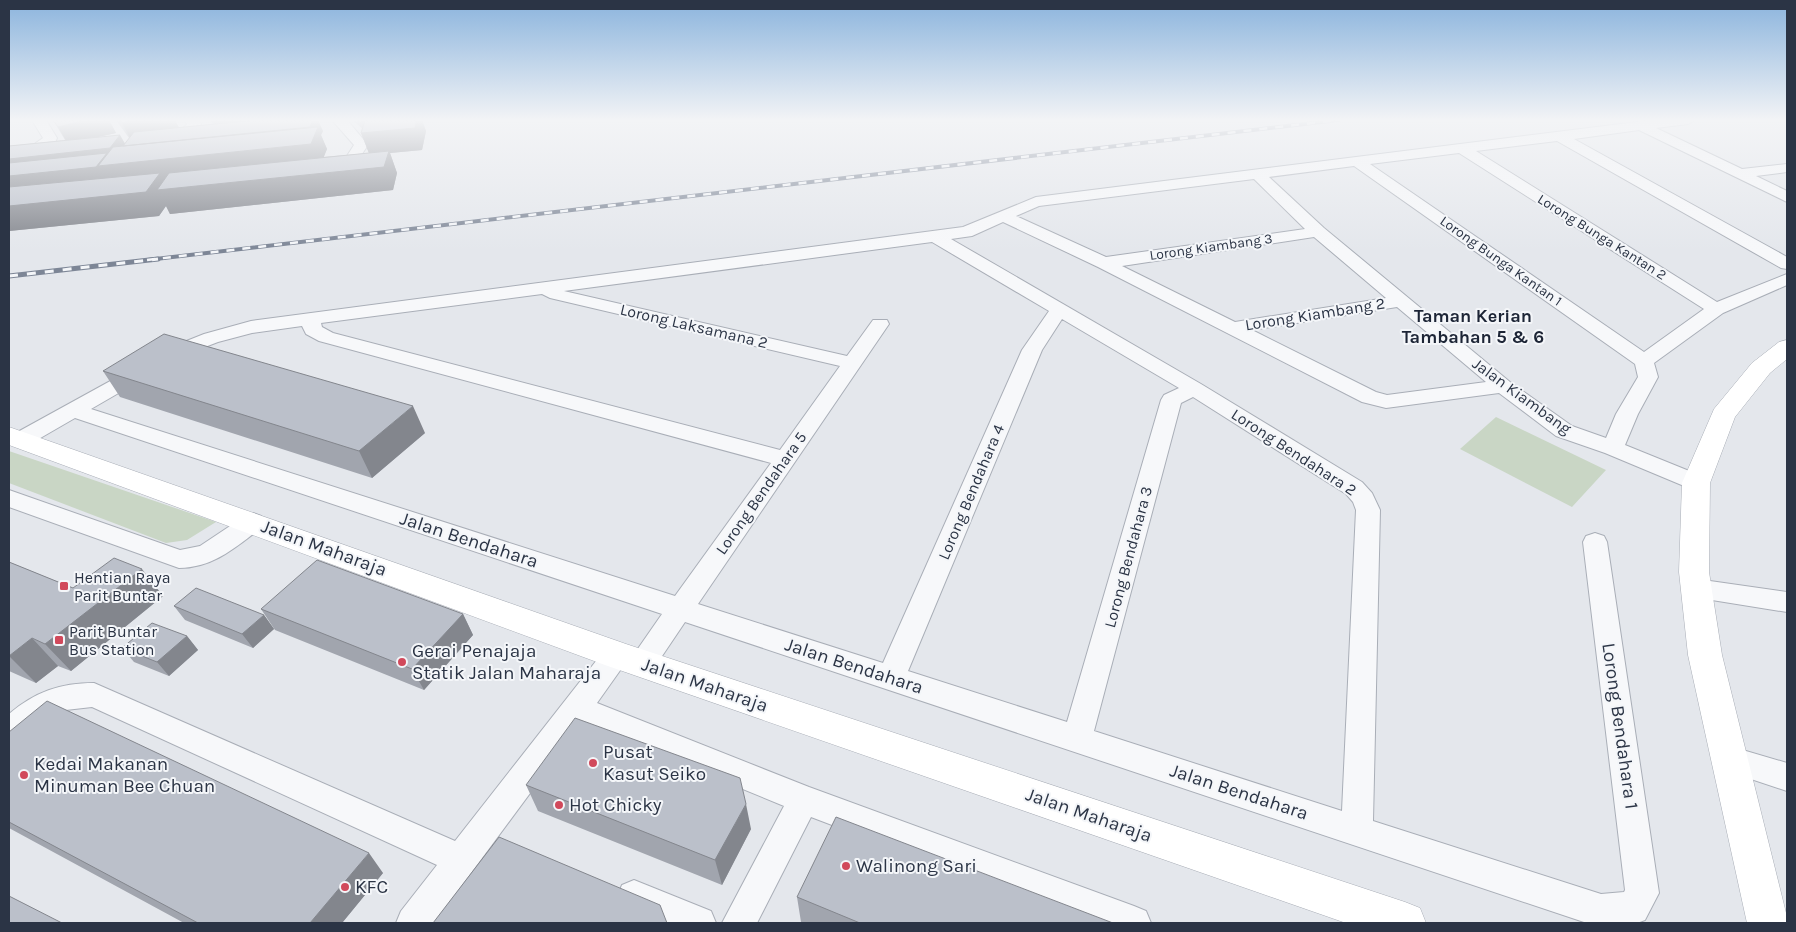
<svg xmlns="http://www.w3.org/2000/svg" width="1796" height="932" viewBox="0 0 1796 932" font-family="Karla,sans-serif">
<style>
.green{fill:#c9d6c5}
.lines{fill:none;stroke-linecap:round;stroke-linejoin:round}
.street-casing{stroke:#a9aeb7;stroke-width:2}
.secondary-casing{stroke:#a9aeb7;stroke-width:1}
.street{fill:#f7f8fa;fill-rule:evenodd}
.secondary{fill:#fff;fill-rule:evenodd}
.rail-far1-casing{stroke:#7d8696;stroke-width:4}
.rail-casing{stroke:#7d8696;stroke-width:5}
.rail-far1{stroke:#f4f6f9;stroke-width:2.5;stroke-dasharray:8;stroke-linecap:butt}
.rail{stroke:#f4f6f9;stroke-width:3;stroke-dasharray:9;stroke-linecap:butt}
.wall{fill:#a1a5ae}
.shaded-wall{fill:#83868d}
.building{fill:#bbc0ca;stroke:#83868d}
.poi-dot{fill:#d1495b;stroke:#f4f6f9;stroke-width:2}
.labels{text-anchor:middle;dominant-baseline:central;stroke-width:4;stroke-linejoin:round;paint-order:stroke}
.far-street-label{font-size:14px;fill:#2b3445;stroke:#f4f6f9}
.street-label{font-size:16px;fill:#2b3445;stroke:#f4f6f9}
.poi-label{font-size:16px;fill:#2b3445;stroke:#f4f6f9;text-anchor:start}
.neighbourhood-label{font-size:18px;font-weight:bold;fill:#1d2536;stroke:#f4f6f9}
.near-street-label{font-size:19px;fill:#2b3445;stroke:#f4f6f9}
.near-poi-label{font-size:19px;fill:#2b3445;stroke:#f4f6f9;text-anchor:start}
</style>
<rect width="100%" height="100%" fill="#e4e7ec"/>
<!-- green -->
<path class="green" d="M1496 417 1606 470 1572 507 1460 449Z
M9 451 216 522 187 540 166 543 9 483Z"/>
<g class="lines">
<!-- street casing -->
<g class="street-casing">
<path id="street" d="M32 120H46L57 138 54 145 28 159 21 155 23 152 43 138Z
M184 120H198L201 124C194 134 186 146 172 143L170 140C174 133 182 131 187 124Z
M332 120H347L368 145 352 169 334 176 327 172 345 159 354 145Z
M1653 120H1695L1688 124 1656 128 1742 169 1787 164V172L1756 176 1787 191V202L1639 130 1574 139 1787 257V269L1781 268 1557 141 1476 151 1717 302 1787 274V285L1723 313 1654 363 1658 377 1638 414 1625 445 1704 477 1707 483 1704 489 1696 491 1605 453 1556 436 1499 393 1386 408 1362 402 1098 267 1003 222 972 236 951 239 1201 384 1362 482 1372 493 1380 510 1373 821 1601 894 1624 892 1625 890 1583 542 1586 536 1595 533 1604 536 1607 542 1659 893 1645 920 1637 923H1587L685 622 652 671 642 674 632 671 628 663 662 614 75 418 30 444 22 446 14 444 11 439 14 434 134 368 141 366 148 368 151 372 148 376 91 409 675 596 771 463 319 341 306 334 302 326 252 333 218 342 171 360 164 358 161 354 164 350 204 334 251 321 963 227 1036 197ZM1459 153 1704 309 1644 352 1370 164ZM1354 166 1635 364 1638 377 1616 414 1606 438 1572 426 1510 382 1324 228 1269 177ZM1254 179 1305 229 1106 257 1016 216 1039 206ZM1314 237 1386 298 1235 322 1122 266ZM932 242 1049 311 1022 350 883 663 698 604 889 324 887 320H873L847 356 564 291ZM542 294 550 298 840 366 780 450 333 333 322 327 321 323ZM1397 307 1486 382 1387 395 1376 392 1252 330ZM1062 319 1179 388 1164 395 1161 400 1067 722 908 671 1042 350ZM1193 397 1346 494 1353 502 1356 510 1342 811 1094 731 1181 403Z
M9 490 180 550 200 546 245 516 253 513 261 516 265 522 261 528C236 547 213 568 179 568L9 507Z
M1696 579 1787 592V612L1687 596 1683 589 1687 582Z
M617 644 627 647 631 655 597 703 809 787 1134 906 1146 911 1151 923H1090L811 817 757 923H722L784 806 582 723 434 923H396L401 911 437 865 92 707 57 711 19 740 9 744V714C35 692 60 683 94 683L455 841 607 647Z
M1729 746 1787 763V791L1718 768 1714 759 1718 750Z
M634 880 711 911 716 923H658L622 909 617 897 622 885Z"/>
</g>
<!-- secondary casing -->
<g class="secondary-casing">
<path id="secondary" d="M1787 340V359L1770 373 1735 417 1710 483 1709 572 1722 655 1787 917V923H1747L1688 655 1679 572 1682 483 1714 409 1752 363 1779 342Z
M9 427 626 644 1405 902 1420 908 1426 923H1346L605 665 9 445Z"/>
</g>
<!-- street -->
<use href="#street" class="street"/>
<!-- secondary -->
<use href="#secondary" class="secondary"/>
<!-- rail-far1 casing -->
<g class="rail-far1-casing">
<path id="rail-far1" d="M147 260 1338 120"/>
</g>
<!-- rail casing -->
<g class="rail-casing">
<path id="rail" d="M9 276 158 259"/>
</g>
<!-- rail-far1 -->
<use href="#rail-far1" class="rail-far1"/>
<!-- rail -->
<use href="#rail" class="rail"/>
</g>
<!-- wall -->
<path class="wall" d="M53 120H109L116 133 97 137 125 143 129 138 116 120H175L179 128 213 124 209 120H249L244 121 323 131 321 135 327 149 323 157 369 153 361 133 363 129 352 120H422L426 131 422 150 390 153 397 173 393 190 170 214 166 206 159 216 9 231V146L65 140Z
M103 371 425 433 372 478 120 397Z
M9 562 73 588 163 596 71 671 58 666 36 683 9 671Z
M174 606 264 615 274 629 253 648 185 620Z
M261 609 463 614 473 635 424 690 275 630Z
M187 636 198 650 169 676 134 662 122 648Z
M9 732 383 873 342 923H184L9 828Z
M526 785 751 829 722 885 538 811Z
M797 897 1113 923H805L801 922Z"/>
<!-- shaded-wall -->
<path class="shaded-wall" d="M88 120H109L116 133 68 144 58 127Z
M133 120H175L179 128 131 140 122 123Z
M212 120H249L216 129Z
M313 120H318L323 131 321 135 327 149 320 167 370 156 361 133 417 120H422L426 131 422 150 390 153 397 173 393 190 170 214 166 206 159 216 9 231V159L120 135 127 147Z
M413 406 425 433 372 478 359 451Z
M142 569 163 596 71 671 45 644Z
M463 614 473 635 424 690 412 669Z
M264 615 274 629 253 648 242 634Z
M187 636 198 650 169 676 157 662Z
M32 638 58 666 36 683 9 656Z
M746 804 751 829 722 885 715 860Z
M369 853 383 873 342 923H310Z"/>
<!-- building -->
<path class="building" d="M53 120H88L58 127Z
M120 120H133L122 123Z
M256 120H313L310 127 123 146 134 132Z
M365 120H417L415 128 361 133Z
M318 127 311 144 98 166 113 147Z
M120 135 110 148 9 159V146Z
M389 151 384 167 157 190 169 173Z
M107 153 96 167 9 176V163Z
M160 173 146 192 9 206V187Z
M164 334 413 406 359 451 103 371Z
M114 558 142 569 45 644 32 638 9 656V562L73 588Z
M317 560 463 614 412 669 261 609Z
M196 588 264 615 242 634 174 606Z
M152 623 187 636 157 662 122 648Z
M47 701 369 853 310 923H198L9 822V732Z
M575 718 740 778 746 804 715 860 526 785Z
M836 817 1113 923H860L797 897Z
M499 837 660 905 667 923H433Z
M9 896 62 923H9Z"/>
<!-- sky -->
<linearGradient id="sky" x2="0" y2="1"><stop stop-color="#8bb4dd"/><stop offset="0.48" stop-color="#f3f4f6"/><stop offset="1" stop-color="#f3f4f6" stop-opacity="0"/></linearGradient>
<rect width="1796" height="251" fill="url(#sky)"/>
<!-- markers -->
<g class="poi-dot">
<rect x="59" y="581" width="10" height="10" rx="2.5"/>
<rect x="54" y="635" width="10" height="10" rx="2.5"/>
<circle cx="402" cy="662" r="5"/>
<circle cx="593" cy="763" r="5"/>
<circle cx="24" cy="775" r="5"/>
<circle cx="559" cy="805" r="5"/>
<circle cx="846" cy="866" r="5"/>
<circle cx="345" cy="887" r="5"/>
</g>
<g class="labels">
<!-- far-street labels -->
<g class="far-street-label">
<text transform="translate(1602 237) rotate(32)">Lorong Bunga Kantan 2</text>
<text transform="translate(1211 247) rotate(-8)">Lorong Kiambang 3</text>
<text transform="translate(1501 261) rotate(35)">Lorong Bunga Kantan 1</text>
</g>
<!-- street labels -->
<g class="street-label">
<text transform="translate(1315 314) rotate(-9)">Lorong Kiambang 2</text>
<text transform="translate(694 326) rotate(13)">Lorong Laksamana 2</text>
<text transform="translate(1522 396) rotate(36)">Jalan Kiambang</text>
<text transform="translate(1294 452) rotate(33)">Lorong Bendahara 2</text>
<text transform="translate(971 492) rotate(-67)">Lorong Bendahara 4</text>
<text transform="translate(761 493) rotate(-55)">Lorong Bendahara 5</text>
<text transform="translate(1128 557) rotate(-75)">Lorong Bendahara 3</text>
</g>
<!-- poi labels -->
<g class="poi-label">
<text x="74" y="577">Hentian Raya<tspan x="74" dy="18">Parit Buntar</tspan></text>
<text x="69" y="631">Parit Buntar<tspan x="69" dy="18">Bus Station</tspan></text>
</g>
<!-- neighbourhood labels -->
<g class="neighbourhood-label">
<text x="1473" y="316">Taman Kerian<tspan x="1473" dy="21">Tambahan 5 &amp; 6</tspan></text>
</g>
<!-- near-street labels -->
<g class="near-street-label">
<text transform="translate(469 540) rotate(18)">Jalan Bendahara</text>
<text transform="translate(324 548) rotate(20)">Jalan Maharaja</text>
<text transform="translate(854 666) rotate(18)">Jalan Bendahara</text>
<text transform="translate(705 685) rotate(19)">Jalan Maharaja</text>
<text transform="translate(1620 726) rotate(82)">Lorong Bendahara 1</text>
<text transform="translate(1239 792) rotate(18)">Jalan Bendahara</text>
<text transform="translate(1089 815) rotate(19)">Jalan Maharaja</text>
</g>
<!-- near-poi labels -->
<g class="near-poi-label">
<text x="412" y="651">Gerai Penajaja<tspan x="412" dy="22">Statik Jalan Maharaja</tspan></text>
<text x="603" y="752">Pusat<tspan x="603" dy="22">Kasut Seiko</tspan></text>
<text x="34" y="764">Kedai Makanan<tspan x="34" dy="22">Minuman Bee Chuan</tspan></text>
<text x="569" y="805">Hot Chicky</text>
<text x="856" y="866">Walinong Sari</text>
<text x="355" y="887">KFC</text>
</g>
</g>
<!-- border -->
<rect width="1796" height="932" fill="none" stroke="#2b3445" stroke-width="20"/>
</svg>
